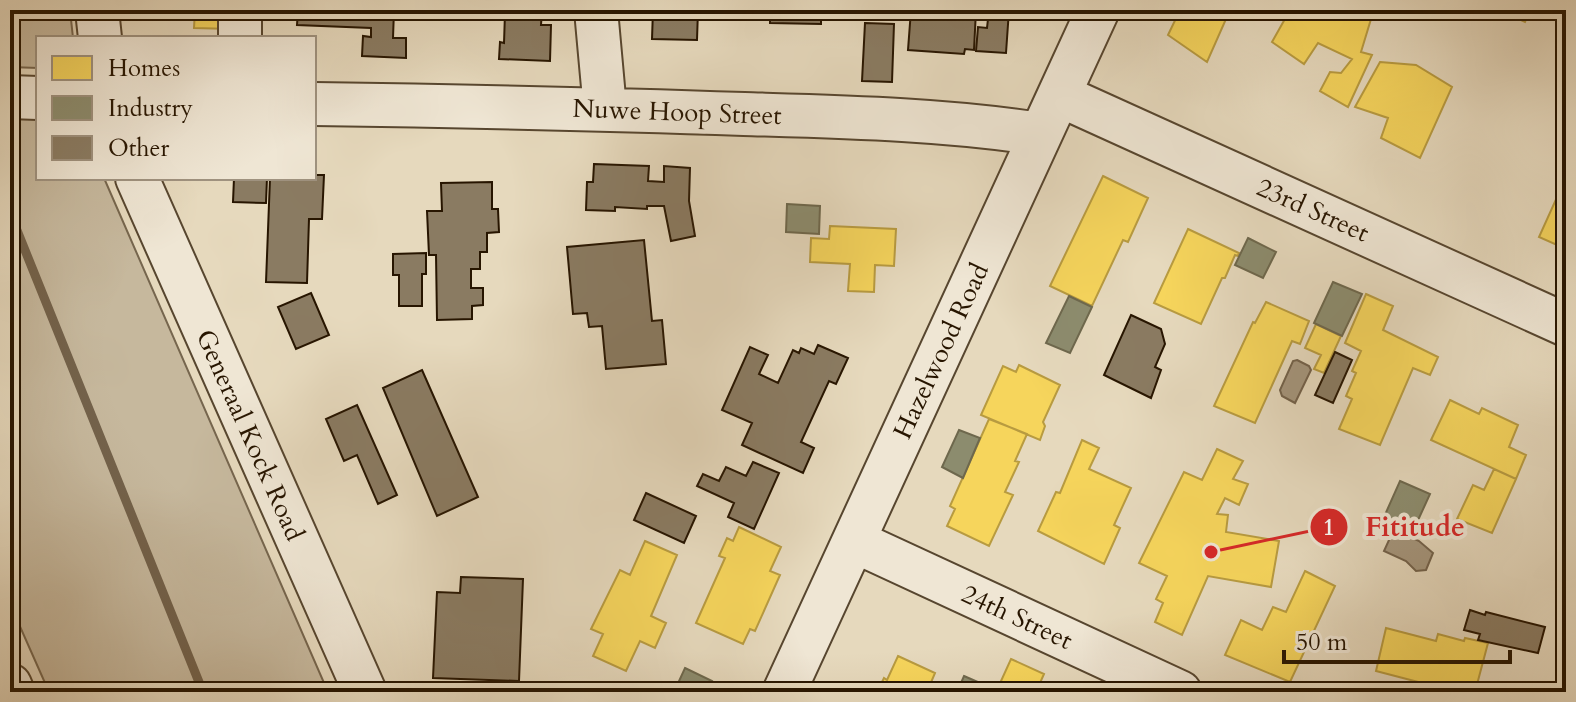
<svg xmlns="http://www.w3.org/2000/svg" width="1576" height="702" viewBox="0 0 1576 702" font-family="Cardo,serif">
<style>
.green{fill:#c6b89d;stroke:#76664e;stroke-width:2}
.water{fill:#a5967d;stroke:#73624b;stroke-width:2}
.homes{fill:#f6d55c;stroke:#b89b40;stroke-width:2}
.industry{fill:#8c8c6e;stroke:#6e684d;stroke-width:2}
.lines{fill:none;stroke-linecap:round;stroke-linejoin:round}
.stream{stroke:#73624b;stroke-width:9}
.building{fill:#8a7b62;stroke:#271500;stroke-width:2}
.minor-casing{stroke:#57462f;stroke-width:46}
.minor{stroke:#efe6d4;stroke-width:42}
.labels{text-anchor:middle;dominant-baseline:central;stroke-width:8;stroke-linejoin:round;paint-order:stroke}
.street-label{font-size:26px;fill:#271500;stroke:#efe6d4}
.leader{fill:none;stroke:#d62828;stroke-width:3}
.callout-dot{fill:#d62828;stroke:#efe6d4;stroke-width:3}
.mark-label{font-size:24px;text-anchor:middle;font-weight:bold;fill:#fff}
.callout-label{font-size:28px;text-anchor:middle;font-weight:bold;fill:#d62828;stroke:#efe6d4;stroke-width:8;stroke-linejoin:round;paint-order:stroke}
</style>
<rect width="100%" height="100%" fill="#e6d9bd"/>
<filter id="stains"><feTurbulence type="fractalNoise" baseFrequency=".0025" numOctaves="4"/><feColorMatrix values="0 0 0 0 .2 0 0 0 0 .09 0 0 0 0 .02 0 0 0 .5 -.17"/></filter>
<radialGradient id="worn" r=".72"><stop offset=".6" stop-color="#630" stop-opacity="0"/><stop offset="1" stop-color="#630" stop-opacity=".3"/></radialGradient>
<!-- green -->
<path class="green" d="M10 10H70L73 38H38V68L10 67Z
M10 118 38 119V178H104L328 692H49L10 604Z"/>
<!-- water -->
<path class="water" d="M1297 360 1309 366 1311 370 1295 403 1282 396 1280 390 1293 361Z
M1394 529 1419 541 1433 553 1426 570 1416 571 1406 561 1384 551Z"/>
<!-- homes -->
<path class="homes" d="M195 10H233L232 29 194 28Z
M1180 10H1230L1207 62 1168 35Z
M1290 10H1353L1371 19 1361 52 1372 55 1348 107 1320 91 1330 72 1341 73 1352 59 1318 43 1304 64 1272 42Z
M1499 10H1530L1525 22Z
M1380 62 1416 65 1452 87 1420 158 1381 138 1388 118 1355 107Z
M1103 176 1148 198 1128 242 1123 240 1092 306 1050 286Z
M1562 186 1566 188V249L1539 237Z
M830 226 896 229 894 266 875 265 874 292 848 291 850 264 810 262 811 238 829 239Z
M1188 229 1239 253 1238 256 1235 255 1225 278H1222L1201 324 1154 303Z
M1366 294 1393 306 1383 330 1438 357 1430 375 1413 368 1380 445 1339 429 1352 399 1346 396 1356 373 1352 371 1361 351 1345 343Z
M1266 302 1309 321 1300 344 1292 341 1255 423 1214 406 1253 322 1255 323Z
M1316 324 1341 336 1324 373 1314 369 1321 355 1305 348Z
M1019 365 1060 385 1043 422 1045 426 1040 440 981 415 1003 366 1016 372Z
M1450 400 1479 414 1482 408 1518 425 1509 447 1526 455 1516 479 1431 440Z
M989 419 1027 434 1015 461 1019 462 1005 492 1013 495 989 546 947 526 955 509 950 506Z
M1082 440 1099 448 1089 469 1131 488 1114 525 1120 528 1104 564 1038 531 1056 492 1060 493Z
M1217 449 1243 461 1233 479 1248 484 1239 505 1225 498 1217 514 1228 515 1226 532 1279 541 1271 587 1208 576 1182 635 1155 622 1163 603 1156 599 1167 576 1139 563 1184 472 1202 480Z
M1494 469 1516 479 1492 533 1457 519 1473 485 1484 490Z
M739 527 781 547 770 571 780 575 755 631 750 629 743 644 696 623 725 558 719 556 727 538 733 541Z
M645 541 677 555 651 616 666 623 655 648 640 641 626 671 593 656 603 634 591 629 620 570 630 575Z
M1305 571 1335 586 1290 682 1225 655 1241 620 1262 630 1273 607 1286 612Z
M1386 628 1436 641 1438 634 1464 641 1465 638 1488 643 1475 692H1419L1422 683 1376 671Z
M898 656 935 673 927 692H877L884 678 887 680Z
M1011 659 1044 674 1036 692H996Z"/>
<!-- industry -->
<path class="industry" d="M787 204 820 206 819 234 786 232Z
M1248 238 1276 252 1263 278 1235 265Z
M1333 282 1362 294 1342 336 1314 323Z
M1069 296 1092 307 1070 353 1046 343Z
M959 430 980 438 963 478 942 467Z
M1400 481 1430 494 1414 529 1384 517Z
M685 668 712 681 707 692H674Z
M964 676 996 690V692H957Z"/>
<g class="lines">
<!-- stream -->
<path class="stream" d="M10 213 203 692"/>
</g>
<!-- building -->
<path class="building" d="M298 10H394L393 38H406V58L362 56 363 36 371 37V28L297 25Z
M498 10H542L541 25H551L550 61 499 59 500 42 504 43 505 13H498Z
M653 10H698L697 40 652 39Z
M770 10H848V15L821 14V24L770 23Z
M911 10H976L974 50 965 49 964 54 908 50Z
M989 10H1009L1006 53 976 51 978 27 987 28Z
M865 23 894 24 892 82 862 81Z
M594 164 649 166 648 181 664 182V166L690 168 689 201 695 236 671 241 664 206H647V209L615 207V211L586 210 587 182H593Z
M314 175H324L322 219H309L307 283 266 282 270 178H314Z
M234 178H267L266 203 233 202Z
M492 182V209H498L499 232 487 233V252H480V269H471V288H483V305L472 306V319L437 320 436 255H429L427 211H442L441 183Z
M644 240 652 321 662 320 666 364 606 369 602 326 589 327 587 313 573 314 567 247Z
M426 253V274H422V306H399V275H393V254Z
M311 293 329 335 296 349 278 307Z
M1131 315 1161 329 1165 344 1155 367 1161 370 1151 398 1104 375Z
M818 345 848 358 836 384 829 381 801 442 814 448 803 473 742 445 752 423 722 410 750 347 768 355 759 374 778 383 793 350 799 353 801 348 814 354Z
M1335 352 1352 360 1333 403 1315 395Z
M422 370 478 497 437 516 383 388Z
M357 405 397 495 378 504 357 455 344 461 326 419Z
M753 462 779 473 754 529 728 517 734 503 697 486 703 474 719 481 726 467 746 476Z
M646 493 696 516 684 543 634 520Z
M461 577 523 579 519 681 433 678 437 592 460 593Z
M1470 610 1485 615 1486 612 1545 627 1538 653 1478 640 1480 634 1464 630Z"/>
<g class="lines">
<!-- minor casing -->
<g class="minor-casing">
<path id="minor" d="M97 10 100 38
M596 10 605 109
M240 38V10
M1059 95 1566 325
M10 97 38 98
M314 104C457 106 601 109 744 114 843 117 942 119 1040 134
M137 178 365 692
M854 541 1180 692
M10 685 13 692
M784 692 1098 10"/>
</g>
<!-- minor -->
<use href="#minor" class="minor"/>
</g>
<g class="labels">
<!-- street labels -->
<g class="street-label">
<text transform="translate(677 112) rotate(2)">Nuwe Hoop Street</text>
<text transform="translate(1313 210) rotate(24)">23rd Street</text>
<text transform="translate(941 351) rotate(-65)">Hazelwood Road</text>
<text transform="translate(250 435) rotate(66)">Generaal Kock Road</text>
<text transform="translate(1017 617) rotate(25)">24th Street</text>
</g>
</g>
<!-- callouts -->
<path class="leader" d="M1211 552L1329 527"/>
<g class="callout-dot">
<circle cx="1211" cy="552" r="8"/>
<circle cx="1329" cy="527" r="20"/>
</g>
<g class="mark-label">
<text x="1329" y="535">1</text>
</g>
<g class="callout-label">
<text x="1415" y="536">Fititude</text>
</g>
<!-- margin -->
<rect width="1576" height="702" fill="none" stroke="#e6d9bd" stroke-width="40"/>
<rect x="12" y="12" width="1552" height="678" fill="none" stroke="#271500" stroke-width="4"/>
<rect x="20" y="20" width="1536" height="662" fill="none" stroke="#271500" stroke-width="2"/>
<!-- legend -->
<rect x="36" y="36" width="280" height="144" fill="#efe6d4" stroke="#9f927f" stroke-width="2"/>
<rect x="52" y="56" width="40" height="24" fill="#f6d55c" stroke="#9f927f" stroke-width="2"/>
<text x="108" y="76" font-size="24" fill="#271500">Homes</text>
<rect x="52" y="96" width="40" height="24" fill="#8c8c6e" stroke="#9f927f" stroke-width="2"/>
<text x="108" y="116" font-size="24" fill="#271500">Industry</text>
<rect x="52" y="136" width="40" height="24" fill="#8a7b62" stroke="#9f927f" stroke-width="2"/>
<text x="108" y="156" font-size="24" fill="#271500">Other</text>
<!-- scale -->
<path d="M1284 650v12h226v-12" fill="none" stroke="#271500" stroke-width="4"/>
<text x="1296" y="650" font-size="24" fill="#271500" stroke="#efe6d4" stroke-width="6" paint-order="stroke">50 m</text>
<rect width="100%" height="100%" filter="url(#stains)"/>
<rect width="100%" height="100%" fill="url(#worn)"/>
</svg>
